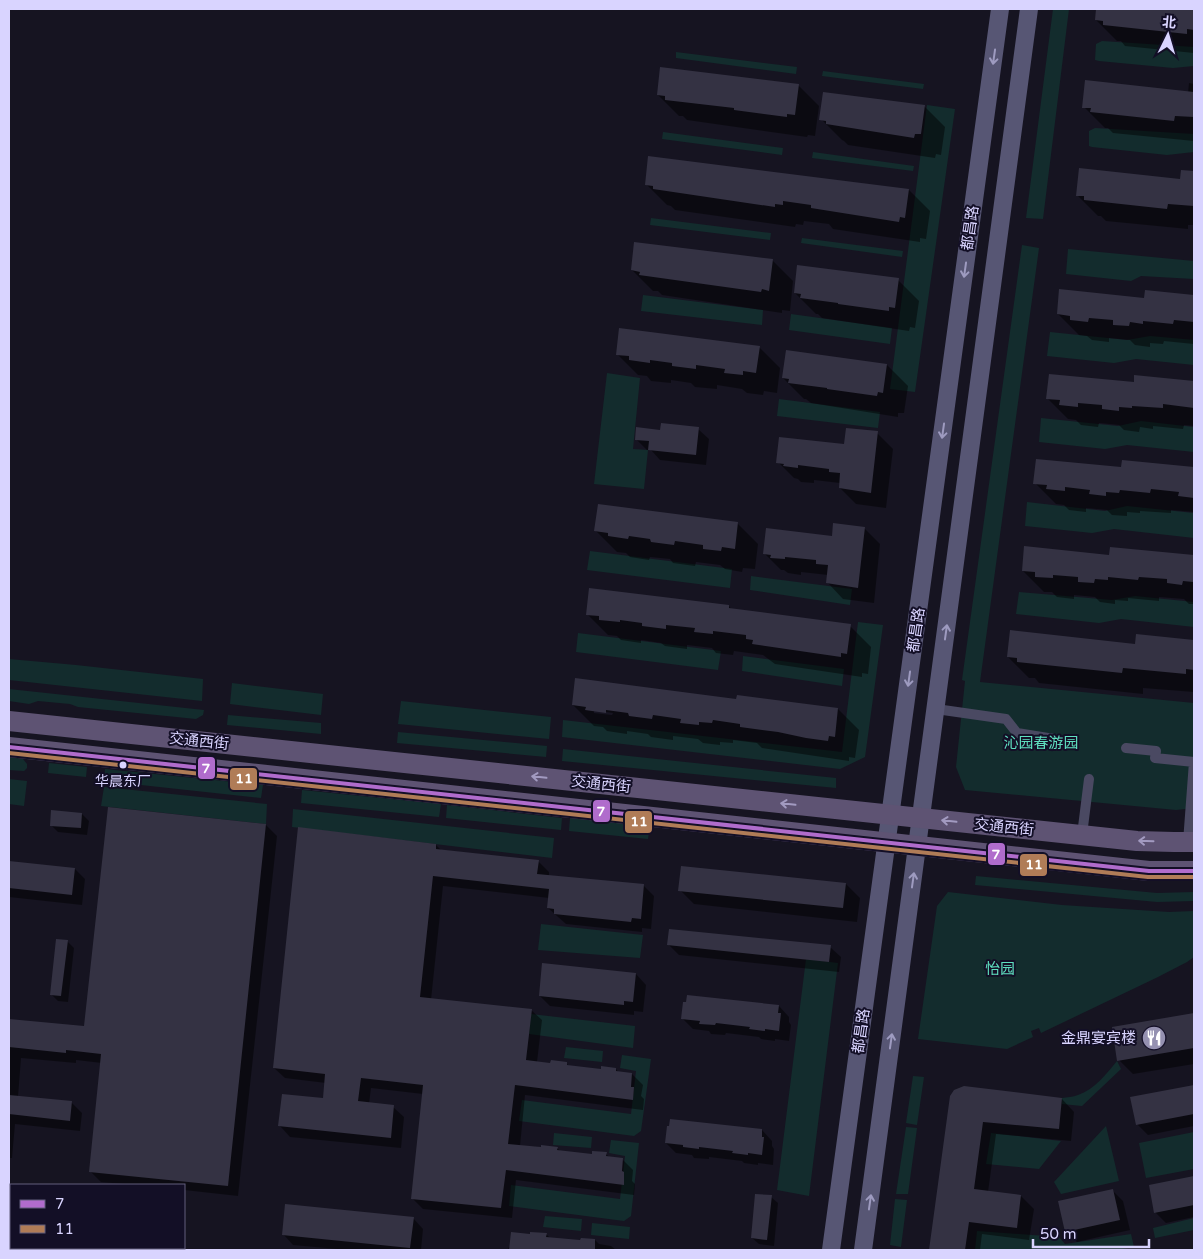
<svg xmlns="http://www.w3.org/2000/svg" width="1203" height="1259" viewBox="0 0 1203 1259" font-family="'Varela Round','Noto Sans SC',sans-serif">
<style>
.green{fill:#132c2d}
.shadow{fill:#0007;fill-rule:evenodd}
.building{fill:#343243}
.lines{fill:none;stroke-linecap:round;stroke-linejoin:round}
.pedestrian{stroke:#4a4962;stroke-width:10}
.secondary{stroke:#575674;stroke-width:18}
.primary{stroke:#5e5373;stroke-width:20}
.bus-1-casing{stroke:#130f26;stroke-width:8}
.bus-2-casing{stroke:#130f26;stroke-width:8}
.bus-1{stroke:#b06ccc;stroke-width:4}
.bus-2{stroke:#b07c57;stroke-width:4}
.oneway{stroke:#9e9bc0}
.oneway2{stroke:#a29ac0}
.bus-dot{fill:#d9d4ff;stroke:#130f26;stroke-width:2}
.labels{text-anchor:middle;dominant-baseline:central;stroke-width:4;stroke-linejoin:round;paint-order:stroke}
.bus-label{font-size:14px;fill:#d9d4ff;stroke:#130f26}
.street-label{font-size:15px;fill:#d9d4ff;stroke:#130f26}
.park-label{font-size:15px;fill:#5fe0c0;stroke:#130f26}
.poi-label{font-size:15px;fill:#d9d4ff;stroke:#130f26;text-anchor:end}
.line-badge{stroke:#130f26;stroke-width:2}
.badge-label{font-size:14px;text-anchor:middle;font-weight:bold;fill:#fff}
</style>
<rect width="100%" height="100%" fill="#161421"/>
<!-- green -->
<path class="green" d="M1053 9H1069L1043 219 1026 218Z
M1102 41 1194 47V66L1173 68 1099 61 1095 60 1096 44Z
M676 52 797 67 796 74 676 58Z
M823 71 924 84 923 89 822 76Z
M927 105 955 109 915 392 890 389Z
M1095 128 1194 134V152L1167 155 1092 147 1089 146V131Z
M663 132 783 148 782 155 662 139Z
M813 152 914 166 913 171 812 158Z
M651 218 771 233 770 240 650 225Z
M802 238 903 251 902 257 801 243Z
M1022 245 1039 248 980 682 1194 703V808L1176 810 965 790 956 767 965 681 962 680Z
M1068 249 1194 261V279L1141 276 1131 281 1066 274Z
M643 295 763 310 762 325 641 311Z
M791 314 892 328 890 344 789 330Z
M1050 332 1127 340 1150 336 1194 340V365L1136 359 1114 363 1047 356Z
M607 373 640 378 633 449 648 450 644 489 594 484Z
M779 399 880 412 878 428 777 416Z
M1041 418 1118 426 1141 421 1194 427V452L1127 445 1105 449 1039 442Z
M1027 502 1105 511 1127 506 1194 513V538L1114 529 1092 533 1025 526Z
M590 551 732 569 730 588 587 570Z
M751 576 852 589 850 605 750 590Z
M1019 592 1112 600 1135 596 1194 602V627L1121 619 1099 623 1016 614Z
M858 622 883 625 865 757 840 769 562 737 563 720 842 752Z
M578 633 721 651 718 670 576 652Z
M743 656 844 669 842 686 742 671Z
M9 659 76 665 203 679 202 701 9 680Z
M232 683 323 694 321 715 230 704Z
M9 689 204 710 203 715 196 719 78 707 70 704 38 701 29 704 9 701Z
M401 701 551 717 549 739 398 724Z
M228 715 321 723V734L227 725Z
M398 732 547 746 546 757 397 743Z
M563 749 836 778V788L562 761Z
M9 757 23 759 27 764V768L24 771 9 770Z
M49 763 87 767 86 777 48 773Z
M105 769 263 785 261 798 104 781Z
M9 779 27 781 24 806 9 804Z
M104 787 267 804 266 824 101 806Z
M302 790 441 804 439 817 301 803Z
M447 805 562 818 561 830 446 818Z
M293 809 554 838 552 858 292 827Z
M570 818 650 825 648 839 569 831Z
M976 876 1157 893 1194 892V901L1157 902 975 885Z
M948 892 1062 905 1169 912 1194 911V957L1187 962 1158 977 1041 1033 1039 1028 1031 1031 1033 1037 1007 1049 918 1039 937 906Z
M541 924 643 935 640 958 538 950Z
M806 959 838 963 809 1196 777 1190Z
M531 1014 635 1026 633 1048 529 1034Z
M566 1047 603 1051 602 1062 564 1058Z
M622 1055 651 1059 641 1131 634 1136 519 1121 522 1100 631 1114 636 1071 620 1068Z
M1117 1061 1121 1069 1082 1106 1062 1104V1098C1067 1097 1073 1097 1078 1095 1094 1090 1107 1073 1117 1061Z
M913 1076 924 1077 917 1125 906 1123Z
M1106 1126 1119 1181 1061 1194 1054 1182Z
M906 1127 917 1128 908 1194H896Z
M1194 1132V1169L1146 1178 1139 1143Z
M554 1133 592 1137 591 1148 553 1145Z
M991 1133 1061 1141 1039 1169 986 1164Z
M611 1140 639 1143 631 1216 624 1221 509 1206 511 1185 620 1199 625 1156 609 1153Z
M895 1199 907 1200 901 1247 890 1245Z
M545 1216 582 1219 581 1231 543 1227Z
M1194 1218V1230L1155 1238 1153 1228Z
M592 1223 630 1227 629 1239 591 1235Z
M977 1231 1059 1237 1065 1244 1131 1234 1134 1247 1117 1250H975Z"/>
<!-- shadow -->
<path class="shadow" d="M1097 9H1194V53L1125 46 1121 41H1117L1096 20Z
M1189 83 1194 84V141L1113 133 1108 128H1105L1084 107 1188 93Z
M798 85 819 106 815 136 808 135 807 137 687 120 683 116H679L658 95Z
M924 106 945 127 941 155 936 154 935 158 848 145 844 141 842 140 821 119Z
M1182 171 1194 173V225H1188V229L1106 221 1101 216H1098L1077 195 1181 181Z
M646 184 909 190 930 211 926 239 920 238V242L833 229 829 224 804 221 803 225 796 224 795 227 675 210 671 206 667 205Z
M772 260 793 281 790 311 782 310V313L662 295 658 291H653L632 270Z
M898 280 919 301 915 328 910 327 909 331 822 318 818 314H816L795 293Z
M1146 291 1194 296V344L1164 341 1163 344 1150 343V347L1135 345 1130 340 1109 338V342L1092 340 1087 336 1079 335 1058 314 1145 299Z
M759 347 780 368 777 393 764 391 763 395 747 393 742 389 717 385V389L695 387 691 383 671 380V383L651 381 647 376 638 375 617 354Z
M887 365 908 386 904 413H898V417L811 403 806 399H804L783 378Z
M1136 376 1194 382V426L1184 425 1183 429 1153 426V429L1140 427 1139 432 1124 430 1119 425 1099 423 1098 427 1081 425 1076 420 1068 419 1047 398 1135 384Z
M698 429 709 439 706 465 660 460 651 450H647L636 439 661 431Z
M877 433 893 449 886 508 856 504 840 488V483L814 480V483L801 482 798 479 794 478 778 462 845 445Z
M1123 461 1194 468V512L1171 510V513L1140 511V513L1127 512V516L1112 515 1107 510 1086 508V512L1069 510 1064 505 1056 504 1035 483 1122 469Z
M737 523 758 544 755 569 743 568 742 572 725 569 720 565 696 562 695 566 673 563 670 559 650 557 649 560 630 557 626 553 617 552 596 531Z
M864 528 880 544 874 603 843 599 828 583V575L801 572V575L788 573 784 570H781L765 554 833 537Z
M1111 548 1194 557V604H1189L1184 599 1159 597V601L1128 598V601L1115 600V604L1100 602 1095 597 1074 595V599L1057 597 1052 592H1044L1023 571 1110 556Z
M729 606 732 610 850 626 871 647 868 674 862 673V677L775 664 763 655 734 651 733 655 716 653 712 648 687 645V649L665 646 661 643 641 640V643L621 640 617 636 608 635 587 614Z
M1137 636 1194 642V692L1143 688V694L1039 683 1035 678H1029L1008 657 1136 645Z
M737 700 838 709 859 730 855 758 849 757V761L762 748 757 743 733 740V743L720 742V745L703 743 698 739 673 736V740L651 737 648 734 627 731V734L607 731 603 727 594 726 573 705ZM594 710 613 713 612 715 594 713Z
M109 808 266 825 277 836 238 1196 184 1190V1185H135L101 1182 90 1171 102 1063 76 1060V1063L21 1058 18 1097 71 1102 82 1113 80 1131 15 1124 12 1158H9V1020L85 1028Z
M82 814 89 821 87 835 58 832 51 825Z
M436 845 441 850 538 861 549 872V876L644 886 654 896 651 929 642 928V932L566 924 548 908 549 898 443 886 431 1000 531 1010 542 1020 537 1062 552 1064 566 1063 570 1067 602 1070 616 1069 619 1073 632 1074 643 1085 641 1096 644 1099 643 1110 525 1095 520 1146 557 1148 561 1152 593 1155 606 1154 610 1158 622 1159 633 1170 632 1181 635 1184 634 1195 516 1180 512 1218 423 1209 412 1198 423 1094 371 1088 369 1104 393 1107 404 1117 401 1148 290 1137 280 1126 324 1099 326 1083 285 1078 274 1068Z
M9 862 75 869 85 879 82 905 9 897Z
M846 884 860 898 857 922 694 904 680 890Z
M67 941 74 948 68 1002 58 1001 51 994Z
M668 944 830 947 841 957 839 972 679 955Z
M636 974 646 985 643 1012 634 1011V1015L550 1006 540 996Z
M779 1006 789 1017V1022L791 1025 789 1041 775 1039V1041L761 1039 759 1037 726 1033 725 1035 711 1034 709 1031 693 1029 683 1019Z
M1194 1015V1064L1133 1074 1119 1060 1113 1028Z
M1194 1086V1126L1148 1135 1137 1124 1132 1098Z
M951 1096 1062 1099 1074 1112 1071 1141 996 1134 988 1192 1021 1196 1034 1209 1029 1240 982 1234 980 1250H930Z
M762 1130 772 1141V1146L774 1149 773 1165 758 1163V1165L744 1163 742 1161 709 1157V1159L694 1158 692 1155 676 1153 666 1143Z
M1194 1177V1217L1166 1223 1155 1212 1150 1186Z
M1112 1190 1123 1201 1130 1230 1077 1242 1066 1231Z
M9 1194H11V1235L9 1234Z
M771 1197 778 1203 774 1246 759 1244 752 1238Z
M413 1218 423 1229 421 1250H348L293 1245 283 1234Z
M546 1234 550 1238 582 1242 595 1240 599 1244 611 1246 616 1250H508L509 1247H511L531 1236Z"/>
<!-- building -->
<path class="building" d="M1096 9H1194V30L1187 29V34L1103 25V21L1095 20Z
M660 67 799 84 795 115 787 114V117L734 110V108L665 100V96L657 95Z
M1085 80 1194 92V117L1175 116 1174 121 1090 112 1091 108H1082Z
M823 92 925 105 921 134H915L914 138 826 124V121L819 120Z
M648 156 909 189 905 218 900 217 899 222 811 208V205L783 201V205L775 204V207L653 189V186L645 185Z
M1079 168 1180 179 1181 170 1194 171V206L1168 204 1167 209 1084 200V196H1076Z
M634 242 773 259 769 291 762 289 761 292 639 275 640 272 631 270Z
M797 265 899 278 895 308 889 307V311L838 304V303L800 298 801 294 794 293Z
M1059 289 1144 298 1145 290 1194 295V322L1174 320 1173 324 1143 321V324L1130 322 1129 326 1113 325V320L1089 318 1088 322 1070 320V316L1057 314Z
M619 328 760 346 756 373 743 371V375L724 373 725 369 696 365V369L672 366V363L650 360V363L629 360V356L616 355Z
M786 350 887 364 883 393 878 392 877 396 827 389V388L788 383 789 379 782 378Z
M1049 374 1134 382V375L1194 381V408L1163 404V408L1132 406V408L1119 407V411L1102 409V405L1078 403V407L1059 405 1060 400 1046 399Z
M661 423 699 427 696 455 648 450 649 441 635 440 636 427 660 430Z
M846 428 878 431 871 493 839 488 840 473 829 472V469L798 465V468L783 466 784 464 776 463 779 437 844 444Z
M1036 459 1121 467 1122 460 1194 467V498L1178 496 1179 492 1151 489 1150 493 1120 490 1119 493 1106 492V496L1089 494 1090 490 1065 487V491L1046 489 1047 485 1033 484Z
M598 504 738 522 735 549 722 547 721 551 703 549V545L675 541 674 545 651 542 650 539 629 536 628 539 608 536V533L594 531Z
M833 523 865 527 858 588 826 583 828 565 816 564V560L785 557V559L770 558 771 555 763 554 766 528 832 536Z
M1024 546 1109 555 1110 547 1194 555 1193 582 1183 581 1182 585 1167 583V579L1139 577 1138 580 1108 577V580L1095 579 1094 583 1078 582V577L1053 575V578L1035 577V572L1022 571Z
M589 588 729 605V608L851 624 847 654 841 653V657L752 644 753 640 746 639V635L713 631V634L694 632 695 628 666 625V629L642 626V623L620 620V622L599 620V616L586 615Z
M1010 630 1135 644 1136 634 1194 640V670L1186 669V674L1123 668 1122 673 1017 662V658L1007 657Z
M575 678 736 699 737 695 838 708 835 737 829 736 828 741 806 738 778 732 740 727V724L713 720 712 723 699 722V725L680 723 681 719 653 715 652 719 629 716 628 713 606 710V713L585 710 586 707 572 705Z
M108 807 266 824 228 1186 89 1172 101 1054 66 1050V1053L9 1047V1019L84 1026Z
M51 810 82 813 81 828 50 826Z
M298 827 436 844V849L539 860 537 874 644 884 641 919 632 918 631 922 554 914V909L547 908 549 889 433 876 420 997 532 1009 526 1060 550 1063 551 1060 567 1062V1065L601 1069V1066L616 1068V1071L632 1073 631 1087H634L633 1100 515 1085 508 1144 541 1147V1145L558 1147 557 1150 592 1154V1151L607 1152 606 1156 623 1158 622 1171 624 1172V1185L506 1170 501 1208 411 1199 423 1085 361 1078 358 1101 394 1105 391 1138 278 1126 282 1094 323 1098 325 1074 273 1068Z
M9 861 75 868 72 895 9 888Z
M681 866 846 883 843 908 678 891Z
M669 929 831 945 829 962 667 945Z
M56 939 68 940 61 996 50 995Z
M542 963 636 973 633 1002 624 1001V1005L539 996Z
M687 995 779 1005 778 1013H781L779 1031 765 1029V1031L749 1029 750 1027 716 1023 715 1025 699 1024 700 1021 681 1019 683 1002H686Z
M1194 1013V1048L1117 1061 1112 1027Z
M1194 1085V1114L1136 1125 1130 1097Z
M964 1086 1062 1098 1059 1129 983 1122 974 1189 1021 1195 1017 1228 969 1222 965 1250H929L950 1096 954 1090Z
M9 1095 72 1101 70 1121 9 1114Z
M670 1119 762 1129V1137H764L762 1155 748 1153V1155L732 1153 733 1151 699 1147V1149L683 1147V1145L665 1143 667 1126H669Z
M1194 1176V1205L1154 1213 1149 1185Z
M1113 1189 1120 1220 1065 1232 1058 1201Z
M755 1194 772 1195 767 1240 751 1238Z
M285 1204 414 1217 410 1248 282 1235Z
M511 1232 530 1234V1232L547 1233 546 1237 580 1240 581 1238 595 1239V1250H509Z"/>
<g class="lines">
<!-- pedestrian -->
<path class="pedestrian" d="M936 709 1006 719 1017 733 1054 739
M1126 748 1156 751 1155 758 1194 762 1188 842
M1082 835 1089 779"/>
<!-- secondary -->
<path class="secondary" d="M831 1250 1000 9
M863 1250 1029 9"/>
<!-- primary -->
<path class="primary" d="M9 721 1137 841 1174 842H1194
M9 747 1149 871H1194"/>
<!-- bus-1 casing -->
<g class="bus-1-casing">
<path id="bus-1" d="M9 747 1149 871H1194"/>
</g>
<!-- bus-2 casing -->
<g class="bus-2-casing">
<path id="bus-2" d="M9 753 1148 877H1194"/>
</g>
<!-- bus-1 -->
<use href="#bus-1" class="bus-1"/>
<!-- bus-2 -->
<use href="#bus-2" class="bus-2"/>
</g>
<!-- one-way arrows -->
<defs><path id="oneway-shaft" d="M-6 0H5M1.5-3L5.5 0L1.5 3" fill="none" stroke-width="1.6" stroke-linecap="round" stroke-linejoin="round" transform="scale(1.25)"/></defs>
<g class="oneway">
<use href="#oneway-shaft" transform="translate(994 57) rotate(98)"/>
<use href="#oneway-shaft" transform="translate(965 270) rotate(98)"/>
<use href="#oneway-shaft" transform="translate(943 431) rotate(98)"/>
<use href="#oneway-shaft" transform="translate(946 632) rotate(-82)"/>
<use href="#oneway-shaft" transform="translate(909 679) rotate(98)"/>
<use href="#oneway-shaft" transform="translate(913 880) rotate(-82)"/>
<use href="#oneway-shaft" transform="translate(891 1041) rotate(-82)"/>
<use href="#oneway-shaft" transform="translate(870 1202) rotate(-82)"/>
</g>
<g class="oneway2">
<use href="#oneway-shaft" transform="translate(539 777) rotate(-174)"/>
<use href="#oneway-shaft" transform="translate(788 804) rotate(-174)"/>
<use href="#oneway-shaft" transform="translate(949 821) rotate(-174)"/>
<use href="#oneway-shaft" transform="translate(1146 841) rotate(-178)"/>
</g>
<!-- icons -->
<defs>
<g id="restaurant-disc" transform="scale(1.25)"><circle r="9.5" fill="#9591b1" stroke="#130f26"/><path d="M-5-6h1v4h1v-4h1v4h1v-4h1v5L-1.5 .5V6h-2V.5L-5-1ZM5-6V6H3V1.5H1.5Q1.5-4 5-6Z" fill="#fff"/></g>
</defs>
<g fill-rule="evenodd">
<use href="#restaurant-disc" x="1154" y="1038"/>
</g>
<!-- markers -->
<circle class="bus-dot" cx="123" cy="765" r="4.5"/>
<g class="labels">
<!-- bus labels -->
<g class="bus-label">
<text x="123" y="781">华晨东厂</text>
</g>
<!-- street labels -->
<g class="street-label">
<text transform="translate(970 228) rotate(-82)">都昌路</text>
<text transform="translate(916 630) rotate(-82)">都昌路</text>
<text transform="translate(199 741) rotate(6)">交通西街</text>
<text transform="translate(601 784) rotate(6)">交通西街</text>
<text transform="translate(1004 827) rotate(6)">交通西街</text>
<text transform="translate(861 1031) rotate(-82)">都昌路</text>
</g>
<!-- park labels -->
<g class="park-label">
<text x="1041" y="743">沁园春游园</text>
<text x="1000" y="969">怡园</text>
</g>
<!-- poi labels -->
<g class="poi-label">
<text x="1136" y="1038">金鼎宴宾楼</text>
</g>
</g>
<g class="line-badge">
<rect x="197" y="756" width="19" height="24" rx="5" fill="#b06ccc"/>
<rect x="229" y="767" width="29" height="24" rx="5" fill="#b07c57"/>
<rect x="592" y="799" width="19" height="24" rx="5" fill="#b06ccc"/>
<rect x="624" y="810" width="29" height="24" rx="5" fill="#b07c57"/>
<rect x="987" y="842" width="19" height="24" rx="5" fill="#b06ccc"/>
<rect x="1019" y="853" width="29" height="24" rx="5" fill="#b07c57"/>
</g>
<g class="badge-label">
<text x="206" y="773">7</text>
<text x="244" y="783">11</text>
<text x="601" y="816">7</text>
<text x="639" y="826">11</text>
<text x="996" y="859">7</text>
<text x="1034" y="869">11</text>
</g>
<!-- border -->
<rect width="1203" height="1259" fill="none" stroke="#d9d4ff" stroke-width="20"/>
<!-- legend -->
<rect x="10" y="1184" width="175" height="65" fill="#130f26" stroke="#625e7d"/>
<rect x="20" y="1200" width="25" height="8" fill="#b06ccc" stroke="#625e7d"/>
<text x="55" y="1209" font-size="15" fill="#d9d4ff">7</text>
<rect x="20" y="1225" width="25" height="8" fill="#b07c57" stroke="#625e7d"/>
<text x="55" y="1234" font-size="15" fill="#d9d4ff">11</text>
<!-- north arrow -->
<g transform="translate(1168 35) rotate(5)" stroke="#130f26" stroke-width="4" paint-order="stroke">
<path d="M0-4L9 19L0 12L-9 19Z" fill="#d9d4ff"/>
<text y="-8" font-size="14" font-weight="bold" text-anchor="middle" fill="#d9d4ff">北</text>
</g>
<!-- scale -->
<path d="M1033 1239v8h116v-8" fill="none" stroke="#d9d4ff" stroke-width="2.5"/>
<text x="1040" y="1239" font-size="15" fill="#d9d4ff" stroke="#130f26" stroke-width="4" paint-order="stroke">50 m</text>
</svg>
